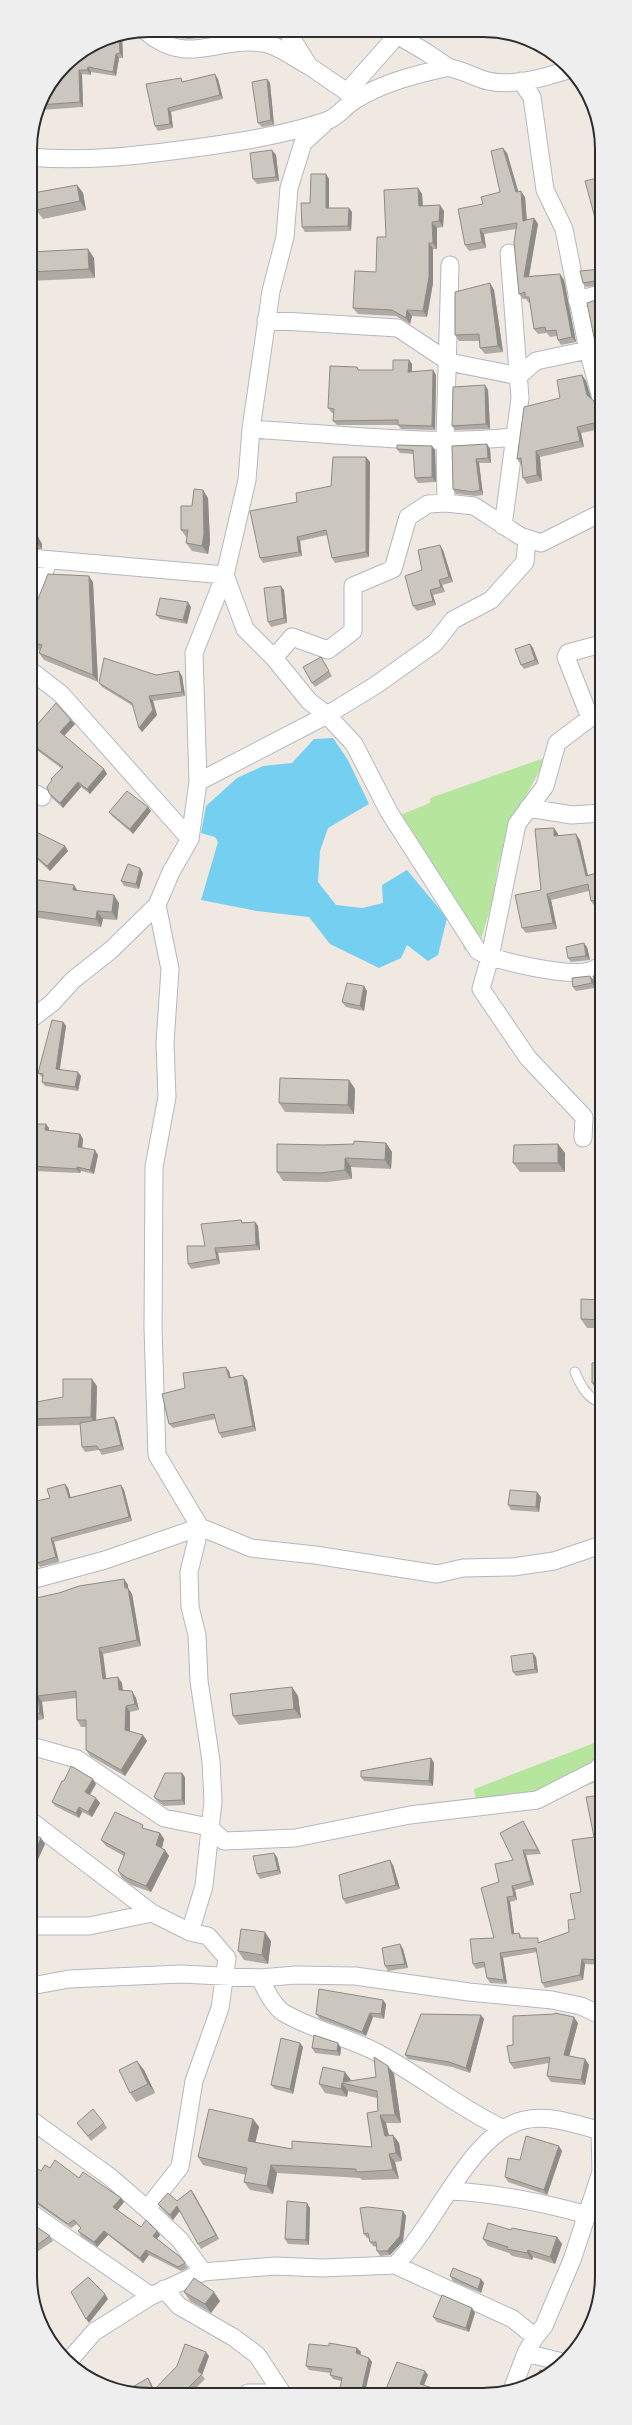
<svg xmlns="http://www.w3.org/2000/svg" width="632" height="2425" viewBox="0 0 632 2425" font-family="'Source Sans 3',sans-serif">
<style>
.green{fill:#b6e59e}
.water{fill:#75cff0}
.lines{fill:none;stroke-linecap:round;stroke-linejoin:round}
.service-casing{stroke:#b4b7c1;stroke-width:11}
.minor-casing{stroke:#b4b7c1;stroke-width:19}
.service{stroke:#fff;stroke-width:9}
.minor{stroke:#fff;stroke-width:17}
.wall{fill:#afaba4}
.shaded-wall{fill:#8e8b86}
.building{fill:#cbc7bf;stroke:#8e8b86}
.rim{fill:none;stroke:#2e2e2e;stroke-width:2}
</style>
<rect width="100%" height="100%" fill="#efe9e1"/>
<!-- green -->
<path class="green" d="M547 757 518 810 498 864 493 899 479 946 464 950 458 916 395 817 430 803V798Z
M602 1740V1781L479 1816 474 1789Z"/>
<!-- water -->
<path class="water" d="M333 738 348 760 369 804 328 828 320 851 318 882 336 905 362 908 383 903 382 885 407 870 447 918 438 955 428 961 407 945 401 958 379 968 330 944 309 917 257 911 201 900 218 842 215 837 201 833 206 806 237 778 263 766 292 763 314 739Z"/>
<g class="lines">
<!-- service casing -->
<g class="service-casing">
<path id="service" d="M575 1372C580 1384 587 1399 601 1402"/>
</g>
<!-- minor casing -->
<g class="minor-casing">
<path id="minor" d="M145 31C189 68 215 36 263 43 279 45 295 59 309 66
M287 31 309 66 347 92 354 100
M397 35 426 52 448 67
M521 81 532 97 545 190 564 229 588 350 601 398
M347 92 400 32
M30 157C83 162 135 156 187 149 233 143 281 136 326 121 337 118 345 106 355 100 383 83 413 75 445 68 455 66 477 79 488 81 513 87 547 77 571 69
M577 300 601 294
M266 320 398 328 449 362 519 376 536 361 588 350
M251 429C338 434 427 446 514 437
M446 503 445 440 450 265
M503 526 520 398 509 253
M30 558 225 575 245 629 274 658 309 701 327 715 354 744 389 812 478 951C498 962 568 977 590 971 594 970 598 967 601 966
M30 608 42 581 48 560
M274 658 292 637 328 650 353 631V586L393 569 408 517 428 504 446 503 474 506 520 536 541 543 601 513
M30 670 61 694 190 839
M590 718 566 657 568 653 601 644
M198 782 327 715 376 685 435 643 453 620 491 600 525 562 527 539
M30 791 42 797
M528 808 572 815 601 813
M31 1019 52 1003 73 980 111 950 157 905
M583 1138 584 1117 528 1058 481 989 490 957 517 824 545 786 557 743 590 718 601 715
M31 1580 105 1560 200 1527 251 1548 315 1555 437 1574 463 1568 513 1567 554 1561 601 1545
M31 1746 77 1759 164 1818 209 1827 224 1841 295 1838 410 1815 537 1800 596 1770 602 1764
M31 1821 152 1913 190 1932 208 1936 227 1958 220 2008 194 2081 180 2167 147 2209 180 2240 203 2272
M31 1926H89L152 1913
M190 1932 204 1886 213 1801 211 1761 199 1681 197 1635 190 1607 189 1572 200 1527 157 1455 153 1328 154 1167 167 1097 165 1043 170 969 157 905 171 872 190 839 198 782 194 653 225 575 247 480 251 429 271 291 285 237 289 188 303 143 327 121
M260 1978C265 1989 274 2007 284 2013 313 2030 347 2037 376 2052 420 2075 457 2107 502 2128
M31 1986 69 1979 181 1974 260 1978 296 1975 355 1976 469 1992 552 2000 581 2006 602 2016
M31 2120 110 2177 147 2209
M449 2191C497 2193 541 2202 587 2215
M31 2213 151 2296
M395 2265 513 2319 535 2337 526 2353 512 2390
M164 2289 179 2306 233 2337 257 2355 282 2393
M535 2337 544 2326 572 2260 601 2172 600 2131
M526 2353 562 2362
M68 2362 94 2332 151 2296 203 2272 275 2266 322 2268 395 2265C435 2227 470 2132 524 2120 550 2114 577 2125 602 2131
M248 2393H274"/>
</g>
<!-- service -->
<use href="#service" class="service"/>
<!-- minor -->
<use href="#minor" class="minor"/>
</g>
<!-- wall -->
<path class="wall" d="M176 30 238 31V33L189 39 179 38 176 33Z
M122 35 123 58H119L116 76 91 72V75L82 74 83 107 41 110 38 106 39 103 103 39Z
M218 79 223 99 171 112 173 128 158 131 155 126 184 82Z
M267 79 270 83 274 125 262 127 258 123Z
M507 153 518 192 525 197 527 220 534 218 538 224 529 276 560 274 564 280 576 342 561 345 558 340 557 336 550 337 547 333 538 334 534 329 530 303H529L526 299H523L519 294 516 229 484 234 486 248 469 251 465 245 483 204 500 192Z
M276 155 279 181 257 184 253 179Z
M326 174 329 179V208L352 212 351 231 305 232 302 227 310 203Z
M601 177 599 222H598L595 218Z
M77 185 83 193 86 210 43 219 36 210Z
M418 188 422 194 423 206 444 211 443 227 437 228V249H433V283L427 317 412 316 410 324 396 316 358 314 353 308 376 272 386 237Z
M88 249 94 258 95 278 30 281V252Z
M601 269V285L586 287 583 283Z
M490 283 494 290 503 352 485 354 480 348V341H459L455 335Z
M601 298V356H600L597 352Z
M409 360 412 364V372L433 370 436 375 435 430 401 429 398 425H337L333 421V413H332L328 408 357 367 360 370H393Z
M582 375 586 381 591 398 599 408 601 422V429L581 433 584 447 540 457 542 481 527 484 523 478 522 465H521L517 459 560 398Z
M485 385 488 390 490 429 455 430 452 426Z
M487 444 490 449 491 463H479L483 495 476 496 456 494 453 489Z
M432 446 435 450 436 482 418 483 415 478 414 454 400 453 397 449Z
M366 457 370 462 369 557 335 563 332 558 327 535 300 541 302 556 263 563 260 558 297 502 331 486Z
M208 498 210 542 208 554 192 551 186 543 187 538 181 530Z
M38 537 42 544V549H30V538Z
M443 550 453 582 442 585 445 592 433 595 436 605 417 611 413 606 422 570Z
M93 582 98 682 44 660 39 653 40 650 30 647V619Z
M284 590 287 623 271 627 268 622Z
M191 607 187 624 160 619 156 615Z
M530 644 533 648 539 664 524 669 521 665Z
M321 657 332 676 315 687 312 683Z
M156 675 182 676 185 696 153 701 157 715 142 732 133 706 102 687 99 683Z
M71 720 75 724 64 736 104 769 107 774 90 794 81 787 63 808 52 798 49 793 61 768 30 745V733Z
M148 807 151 811 133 834 112 816 109 812Z
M554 828 558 834V836L580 840 588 875 601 872V905L595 907 591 901 589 891 551 900 557 929 526 933 522 928 541 890Z
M30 829 65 846 68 851 50 871 31 854Z
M143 873 139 889 124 886 121 881Z
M31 879 74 885 77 891 119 903 117 920 103 919 101 927 31 917Z
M587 947 590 960 571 962 568 958Z
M601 973V995H600L597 991Z
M594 980 595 988 576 991 573 987Z
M364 986 367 991 364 1011 346 1007 342 1002Z
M63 1022 66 1026 60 1069 81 1076 78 1091 45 1086 42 1082 43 1078 38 1073Z
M349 1080 355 1089 354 1114 285 1112 279 1103Z
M31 1124 49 1128V1130L80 1134 83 1139 82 1147 98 1155 94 1174 81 1171 80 1173 31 1171Z
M386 1143 392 1152 391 1169 351 1167 352 1179 327 1182 283 1181 277 1172 324 1145Z
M558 1144 565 1153V1172H520L513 1163Z
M243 1222H255L258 1226 260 1250 218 1253 220 1264 191 1269 188 1264 205 1246Z
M601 1300V1328H587L581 1319Z
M601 1362V1388H595L592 1383Z
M229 1371 231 1378 247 1380 256 1431 222 1438 219 1433 215 1419 173 1428 169 1424 185 1388Z
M97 1386 96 1420 117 1421 124 1450 102 1455 99 1450 85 1452 82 1447 80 1425 37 1426 32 1419Z
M65 1484 68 1488 71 1498 121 1485 124 1490 132 1521 54 1542 59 1562 40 1567 37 1563 34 1509 50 1498Z
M541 1497 539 1512 511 1510 508 1505Z
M124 1579 128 1585V1588L132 1594 141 1646 103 1654 106 1678 122 1683 123 1691H132L136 1698 139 1710 130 1712V1731L143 1735 147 1741 125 1776 90 1756 86 1750V1727H81L77 1720V1698L42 1702 44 1719 31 1722V1639H33L59 1593Z
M536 1657 538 1673 516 1676 513 1672Z
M292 1687 298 1696 301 1718 239 1725 233 1716Z
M431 1758 434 1763 433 1786 364 1781 361 1777Z
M185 1777V1805L164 1806 157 1801 154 1797Z
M64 1781 96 1784 90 1795 100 1803 92 1817 82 1812 79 1818 55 1806 52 1802Z
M602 1795V1904H601L602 1913V1965L585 1964 583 1980 545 1988 542 1983 537 1952 503 1958 507 1984 490 1983 487 1978 485 1967 476 1969 473 1964 494 1938 499 1882 513 1860 526 1826 541 1854 526 1855 534 1885 515 1890 517 1900 510 1902 514 1934 519 1933 522 1938 540 1942 569 1932 575 1919 581 1892 594 1837Z
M146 1829 160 1833 164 1839 162 1848 165 1850 169 1856 151 1892 131 1885 122 1878 118 1871 124 1856 106 1846 101 1840Z
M31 1834 45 1844 34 1868 31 1866Z
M277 1857 281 1874 260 1879 257 1874Z
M393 1865 400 1889 346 1904 343 1899Z
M271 1941 268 1964 244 1960 238 1951Z
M400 1944 403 1949 408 1968 388 1971 385 1966Z
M386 2004 384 2019 373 2017 366 2036 320 2019 316 2014Z
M484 2019 470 2073 452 2067 408 2059 405 2055Z
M578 2023 569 2056 585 2059 589 2065 585 2085 551 2082 547 2076 549 2063 514 2069 510 2063 513 2045Z
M303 2047 293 2094 275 2089 271 2085Z
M312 2048H341L340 2056 315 2053Z
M388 2066 394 2074 401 2123H386L389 2136 393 2135 399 2143 402 2161 395 2162 399 2179 362 2180 360 2178 277 2173 273 2194 250 2190 244 2182 246 2175 203 2165 198 2157 253 2119 259 2127 255 2142 292 2149 372 2147 378 2111 377 2098 348 2091 347 2097 325 2093 319 2084 351 2080V2081L376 2077Z
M144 2070 155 2093 136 2102 130 2093Z
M77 2123H104L107 2128 91 2141Z
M562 2151 547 2195 508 2182 505 2177 520 2160Z
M31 2166 41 2171 50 2168 79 2178 121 2198 124 2202 117 2210 141 2227 160 2235 157 2239 179 2256 188 2268 181 2271 149 2255 143 2263 108 2235 97 2247 81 2236 78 2231 81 2229 77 2224 71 2228 31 2200Z
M191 2190 194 2194 219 2239 201 2249 198 2244 180 2211 173 2220 162 2209 158 2204 177 2201Z
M310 2208 309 2245 288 2244 285 2239Z
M403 2211 406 2216 403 2241 390 2255 380 2256 377 2251V2247L373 2246 370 2242 369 2238H367L364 2234Z
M31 2223 50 2236 53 2241 37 2252 31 2248Z
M511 2230 557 2237 562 2244 555 2264 533 2257 532 2260 512 2256 509 2253 488 2246 483 2239Z
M450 2276 481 2279 484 2283 481 2293 453 2281Z
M184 2292 220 2301 211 2313 190 2301Z
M472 2308 475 2313 469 2332 437 2322 433 2317Z
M329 2346 357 2348 361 2352 360 2355 369 2358 372 2362 341 2381 333 2379 330 2375V2373L309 2370 306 2366Z
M209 2356 202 2375 205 2379 191 2393H131L151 2383 154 2390Z"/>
<!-- shaded-wall -->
<path class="shaded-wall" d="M122 35 123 58 120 53 119 36Z
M116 54 119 58 116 76 113 72Z
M88 67 91 72V75L87 70Z
M79 70 82 74 83 107 80 102Z
M215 74 218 79 223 99 220 95Z
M267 79 270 83 274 125 271 120Z
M168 108 171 112 173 128 170 124Z
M503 148 507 153 520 197 516 192Z
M272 150 276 155 279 181 276 177Z
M326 174 329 179V212L326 208Z
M77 185 83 193 86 210 80 201Z
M418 188 422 194 423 212 419 206Z
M521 191 525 197 527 226 523 221Z
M440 205 444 211 443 227 439 221Z
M349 208 352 212 351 231 348 226Z
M534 218 538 224 528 282 524 277Z
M432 222 437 228V249L433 243Z
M480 229 484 234 486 248 482 242Z
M429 243 433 249V283L427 317 423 311Z
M88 249 94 258 95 278 89 269Z
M560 274 564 280 576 342 572 337Z
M490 283 494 290 503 352 498 346Z
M407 310 412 316 410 324 406 318Z
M409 360 412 364V376L408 372Z
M433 370 436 375 435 430 432 426Z
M582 375 586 381 592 401 587 395Z
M485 385 488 390 490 429 486 424Z
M594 401 599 408 601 422V427L598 422Z
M577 427 581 433 584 447 580 441Z
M487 444 490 449 491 463 488 458Z
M432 446 435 450 436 482 432 477Z
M536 451 540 457 542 481 537 475Z
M366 457 370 462 369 557 366 552Z
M476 459 479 463 483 495 480 490Z
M203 490 208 498 210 542 208 554 202 546Z
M30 496 34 501 32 524 30 522Z
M38 537 42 544V549L37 543Z
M297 537 300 541 302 556 299 552Z
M440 545 443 550 453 582 449 577Z
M31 562 35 568 30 581V563Z
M89 576 93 582 98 682 93 675Z
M439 580 442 585 445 592 441 587Z
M281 586 284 590 287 623 284 618Z
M430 590 433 595 436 605 433 601Z
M188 602 191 607 187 624 183 620Z
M530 644 533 648 539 664 535 660Z
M179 671 182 676 185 696 182 692Z
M149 696 153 701 157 715 142 732 139 728Z
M71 720 75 724 63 737 60 732Z
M104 769 107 774 90 794 87 789Z
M78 782 81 787 63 808 60 803Z
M148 807 151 811 133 834 130 829Z
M554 828 558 834V842L554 836Z
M576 834 580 840 589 881 586 876Z
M65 846 68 851 50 871 47 866Z
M140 868 143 873 139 889 136 884Z
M74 885 79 893 73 890Z
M547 894 551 900 557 929 553 923Z
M114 895 119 903 117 920 112 912Z
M97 911 103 919 101 927 96 919Z
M584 943 587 947 590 960 586 956Z
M590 976 594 980 595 988 592 983Z
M364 986 367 991 364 1011 360 1006Z
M63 1022 66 1026 59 1073 56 1069Z
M78 1072 81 1076 78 1091 75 1087Z
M349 1080 355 1089 354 1114 348 1105Z
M46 1124 49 1128V1134L45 1130Z
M80 1134 83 1139 82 1151 78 1147Z
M386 1143 392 1152 391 1169 385 1160Z
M558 1144 565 1153V1172L558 1163Z
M95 1150 98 1155 94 1174 90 1170Z
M345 1158 351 1167 352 1179 345 1170Z
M77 1167 81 1171 80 1173 77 1169Z
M255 1222 258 1226 260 1250 256 1245Z
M215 1248 218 1253 220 1264 217 1259Z
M226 1367 229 1371 232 1383 229 1378Z
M243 1375 247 1380 256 1431 253 1426Z
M92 1379 97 1386 96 1424 91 1417Z
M114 1417 117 1421 124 1450 121 1445Z
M65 1484 68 1488 72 1503 69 1498Z
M121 1485 124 1490 132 1521 129 1517Z
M537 1492 541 1497 539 1512 536 1507Z
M51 1538 54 1542 59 1562 56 1557Z
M124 1579 128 1585V1588L132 1594 141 1646 137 1640Z
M99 1648 103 1654 107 1685 103 1679Z
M533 1653 536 1657 538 1673 535 1669Z
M118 1677 122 1683 123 1696 119 1690Z
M292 1687 298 1696 301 1718 294 1709Z
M132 1691 136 1698 139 1710 135 1704Z
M38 1696 42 1702 44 1719 40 1713Z
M126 1706 130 1712V1736L125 1730Z
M143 1735 147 1741 125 1776 121 1770Z
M431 1758 434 1763 433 1786 429 1781Z
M182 1773 185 1777V1805L182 1800Z
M93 1779 96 1784 88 1797 85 1792Z
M96 1798 100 1803 92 1817 88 1812Z
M79 1807 82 1812 79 1818 76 1813Z
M523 1821 526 1826 541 1854 538 1850Z
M160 1833 164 1839 161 1852 156 1845Z
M41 1838 45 1844 34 1868 31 1863V1861Z
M165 1850 169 1856 151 1892 146 1886Z
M523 1850 526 1855 534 1885 531 1881Z
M274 1853 277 1857 281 1874 278 1870Z
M390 1860 393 1865 400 1889 396 1885Z
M512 1886 515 1890 517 1900 514 1896Z
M507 1897 510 1902 515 1939 512 1934Z
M598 1899 601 1904 602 1913V1940Z
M265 1932 271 1941 268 1964 262 1955Z
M400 1944 403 1949 408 1968 405 1964Z
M500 1953 503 1958 507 1984 504 1980Z
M582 1959 585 1964 583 1980 580 1975Z
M383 2000 386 2004 384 2019 381 2014Z
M370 2013 373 2017 366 2036 362 2032Z
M481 2015 484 2019 470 2073 466 2068Z
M574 2017 578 2023 568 2061 564 2055Z
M300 2043 303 2047 293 2094 290 2089Z
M338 2043 341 2048 340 2056 337 2051Z
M585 2059 589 2065 585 2085 581 2080Z
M137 2061 144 2070 155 2093 148 2084Z
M388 2066 394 2074 401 2123 395 2115Z
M345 2072 351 2080 350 2085 343 2082Z
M342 2083 348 2091 347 2097 341 2089Z
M380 2115 386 2123 391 2145 385 2136Z
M253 2119 259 2127 254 2149 248 2141Z
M393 2135 399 2143 402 2161 396 2153Z
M559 2146 562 2151 547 2195 544 2190Z
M389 2154 395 2162 399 2179 393 2170Z
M271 2165 277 2173 273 2194 267 2186Z
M191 2190 194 2194 219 2239 216 2235Z
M121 2198 124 2202 116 2212 113 2207Z
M307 2203 310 2208 309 2245 306 2240Z
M177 2206 180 2210 173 2220 170 2215Z
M403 2211 406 2216 403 2241 390 2255 387 2251Z
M104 2231 108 2235 97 2247 94 2242Z
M157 2231 160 2235 156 2240 153 2236Z
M557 2237 562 2244 555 2264 550 2257Z
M146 2250 149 2255 143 2263 140 2258Z
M528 2250 533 2257 532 2260 527 2253Z
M481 2279 484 2283 481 2293 478 2289Z
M214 2292 220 2301 211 2313 205 2304Z
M105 2294 108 2299 89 2323 86 2319Z
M472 2308 475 2313 469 2332 466 2328Z
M357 2348 361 2352 359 2358 356 2353Z
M206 2352 209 2356 202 2375 198 2371Z
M369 2358 372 2362 365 2393H361Z
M425 2371 428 2375 423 2388 420 2384Z
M148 2378 151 2383 155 2393 153 2391Z"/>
<!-- building -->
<path class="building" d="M176 30H217L186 35 176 33Z
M119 36 120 53 116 54 113 72 88 67 87 70H79L80 102 39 105V103L65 65 103 39Z
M215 74 220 95 168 108 170 124 155 126 146 84 181 78 182 82Z
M267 79 271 120 258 123 252 82Z
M503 148 516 192 521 191 523 221 534 218 524 277 560 274 572 337 558 340 556 330 546 331 545 327 534 329 529 297H525V292L519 294 514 242 517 223 480 229 482 242 465 245 458 209 483 204 481 197 500 192 491 151Z
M272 150 276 177 253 179 250 153Z
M311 174H326V208H349L348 226 302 227 301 203H310Z
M601 177V239L598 217 595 218 585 181Z
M77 185 80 201 36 210 33 193Z
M418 188 419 206 440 205 439 221 432 222 433 243H429V277L423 311 407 310 406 318 392 310 353 308 355 271 376 272 377 237H386L384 190Z
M88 249 89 269 30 272V252Z
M601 269V281L600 280 583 283 580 271Z
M490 283 498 346 480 348 479 334 455 335V292Z
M601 298V351L597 352 587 303Z
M393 360H409L408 372 433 370 432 426 398 425V420L333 421 334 409 328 408 330 366 357 367 358 370H393Z
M582 375 587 395 594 401 598 422 577 427 580 441 536 451 537 475 523 478 521 458 517 459 524 407 560 398 557 380Z
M485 385 486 424 452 426 453 387Z
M487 444 488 458 476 459 480 490 473 492 453 489 452 446Z
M397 445 432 446V477L415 478 413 450 397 449Z
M333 457H366V552L332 558 326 530 297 537 299 552 260 558 250 511 297 502 296 493 331 486Z
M194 489 203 490 204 534 202 546 186 543 188 530H181V506H192Z
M38 537 37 543H30V538Z
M440 545 449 577 439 580 441 587 430 590 433 601 413 606 405 576 422 570 418 550Z
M48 574 89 576 93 675 39 653 42 645 30 642V619Z
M281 586 284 618 268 622 264 588Z
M160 598 188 602 183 620 156 615Z
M530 644 535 660 521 665 515 649Z
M321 657 329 671 312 683 303 667Z
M104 658 156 675 179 671 182 692 149 696 153 710 139 728 132 703 99 683Z
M56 703 71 720 60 732 104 769 87 789 78 782 60 803 49 793 47 787 52 780 51 779 63 767 30 743V733Z
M127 791 148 807 130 829 109 812Z
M554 828V836L576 834 586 876 601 872V899L591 901 588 884 547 894 553 923 522 928 515 895 541 890 535 829Z
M30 829 65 846 47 866 31 852Z
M128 864 140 868 136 884 121 881Z
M31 879 74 885 73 890 114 895 112 912 97 911 96 919 31 910Z
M584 943 586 956 568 958 566 947Z
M601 973V989L597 991 593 976Z
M590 976 592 983 573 987 572 978Z
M347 983 364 986 360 1006 342 1002Z
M52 1020 63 1022 56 1069 78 1072 75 1087 42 1082 43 1074 38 1073Z
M280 1078 349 1080 348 1105 279 1103Z
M31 1124H46L45 1130 80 1134 78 1147 95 1150 90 1170 77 1167V1169L31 1166Z
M354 1141 386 1143 385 1160 345 1158V1170L321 1173 277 1172V1144L324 1145 354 1144Z
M558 1144V1163H513L514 1145Z
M241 1220 242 1223 255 1222 256 1245 215 1248 217 1259 188 1264 187 1246H205L201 1224Z
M581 1299 601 1300V1320L581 1319Z
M601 1362V1383H592V1363Z
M226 1367 229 1378 243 1375 253 1426 219 1433 214 1414 169 1424 162 1394 185 1388 183 1373Z
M63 1379H92L91 1417 32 1419 31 1410V1403L63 1397Z
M114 1417 121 1445 99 1450 97 1446 82 1447 80 1423Z
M65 1484 69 1498 121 1485 129 1517 51 1538 56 1557 37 1563 31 1539V1510L34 1509 32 1502 50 1498 47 1489Z
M510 1490 537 1492 536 1507 508 1505Z
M124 1579 125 1588H128L137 1640 99 1648 103 1679 118 1677 119 1690 132 1691 135 1704 126 1706 125 1730 143 1735 121 1770 86 1750V1720H77L76 1691 38 1696 40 1713 31 1715V1639H33L31 1630V1599L59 1593 79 1586Z
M533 1653 535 1669 513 1672 511 1656Z
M292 1687 294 1709 233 1716 230 1694Z
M431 1758 429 1781 361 1777V1771Z
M71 1766 93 1779 85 1792 96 1798 88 1812 79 1807 76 1813 52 1802 62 1781H64Z
M165 1773H182V1800L161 1801 154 1797Z
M602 1795V1899H598L602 1940V1960L582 1959 580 1975 542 1983 536 1948 500 1953 504 1980 487 1978 484 1962 473 1964 470 1939 494 1938 481 1888 499 1882 495 1864 513 1860 500 1833 523 1821 538 1850H523L531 1881 512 1886 514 1896 507 1897 512 1934 519 1933 520 1938H538V1943L569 1932 568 1920 575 1919 570 1894 581 1892 572 1840 594 1837 586 1797Z
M115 1812 143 1825 142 1828 160 1833 156 1845 165 1850 146 1886 127 1878 118 1871 125 1853 101 1840Z
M31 1834 41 1838 31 1861Z
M274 1853 278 1870 257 1874 253 1856Z
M390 1860 396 1885 343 1899 339 1875Z
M241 1929 265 1932 262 1955 238 1951Z
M400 1944 405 1964 385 1966 382 1948Z
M319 1989 383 2000 381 2014 370 2013 362 2032 316 2014Z
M555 2013 574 2017 564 2055 585 2059 581 2080 547 2076 550 2057 510 2063 507 2046 513 2045V2016L555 2014Z
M421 2014 481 2015 466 2068 449 2062 405 2055Z
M314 2035 338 2043 337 2051 312 2048Z
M281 2038 300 2043 290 2089 271 2085Z
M374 2057 388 2066 395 2115H380L385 2136 393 2135 396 2153 389 2154 393 2170 356 2172V2169L271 2165 267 2186 244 2182 247 2168 198 2157 209 2109 253 2119 248 2141 292 2149V2141L372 2147 367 2113 378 2111 377 2091 342 2083 341 2089 319 2084 323 2067 345 2072 343 2082 376 2077Z
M137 2061 148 2084 130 2093 119 2070Z
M93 2109 104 2123 88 2136 77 2123Z
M526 2136 559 2146 544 2190 505 2177 508 2158 520 2160Z
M55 2160 79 2178 83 2172 121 2198 113 2207 141 2227 146 2220 157 2231 153 2236 179 2256 185 2263 178 2267 146 2250 140 2258 104 2231 94 2242 78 2231 81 2228 74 2220 68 2224 31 2198V2166L32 2165 41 2171 45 2165 50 2168Z
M191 2190 216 2235 198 2244 177 2206 170 2215 158 2204 168 2193 177 2201Z
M287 2201 307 2203 306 2240 285 2239Z
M368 2207 403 2211 400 2236 387 2251H377L376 2242H370L368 2233 364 2234 360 2208Z
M31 2223 50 2236 34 2247 31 2245Z
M488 2223 511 2230 512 2228 557 2237 550 2257 528 2250 527 2253 507 2249 508 2247 483 2239Z
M453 2268 481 2279 478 2289 450 2276Z
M88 2277 105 2294 86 2319 71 2292Z
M194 2278 214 2292 205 2304 184 2292Z
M442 2295 472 2308 466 2328 433 2317Z
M329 2343 357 2348 356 2353 369 2358 361 2393H339L342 2378 330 2375 332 2369 306 2366 309 2344 329 2346Z
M185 2344 206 2352 198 2371 202 2374 187 2389 190 2393H131L129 2389 148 2378 153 2391 177 2366Z
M397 2362 425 2371 420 2384 442 2391 441 2394H384Z
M540 2370 549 2373 536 2383Z"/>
<!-- crop -->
<path d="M0 0H632V2425H0ZM149 37H483A112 112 0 0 1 595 149V2276A112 112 0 0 1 483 2388H149A112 112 0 0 1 37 2276V149A112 112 0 0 1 149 37Z" fill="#eee" fill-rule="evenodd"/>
<path class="rim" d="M149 37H483A112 112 0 0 1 595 149V2276A112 112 0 0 1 483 2388H149A112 112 0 0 1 37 2276V149A112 112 0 0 1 149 37Z"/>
</svg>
